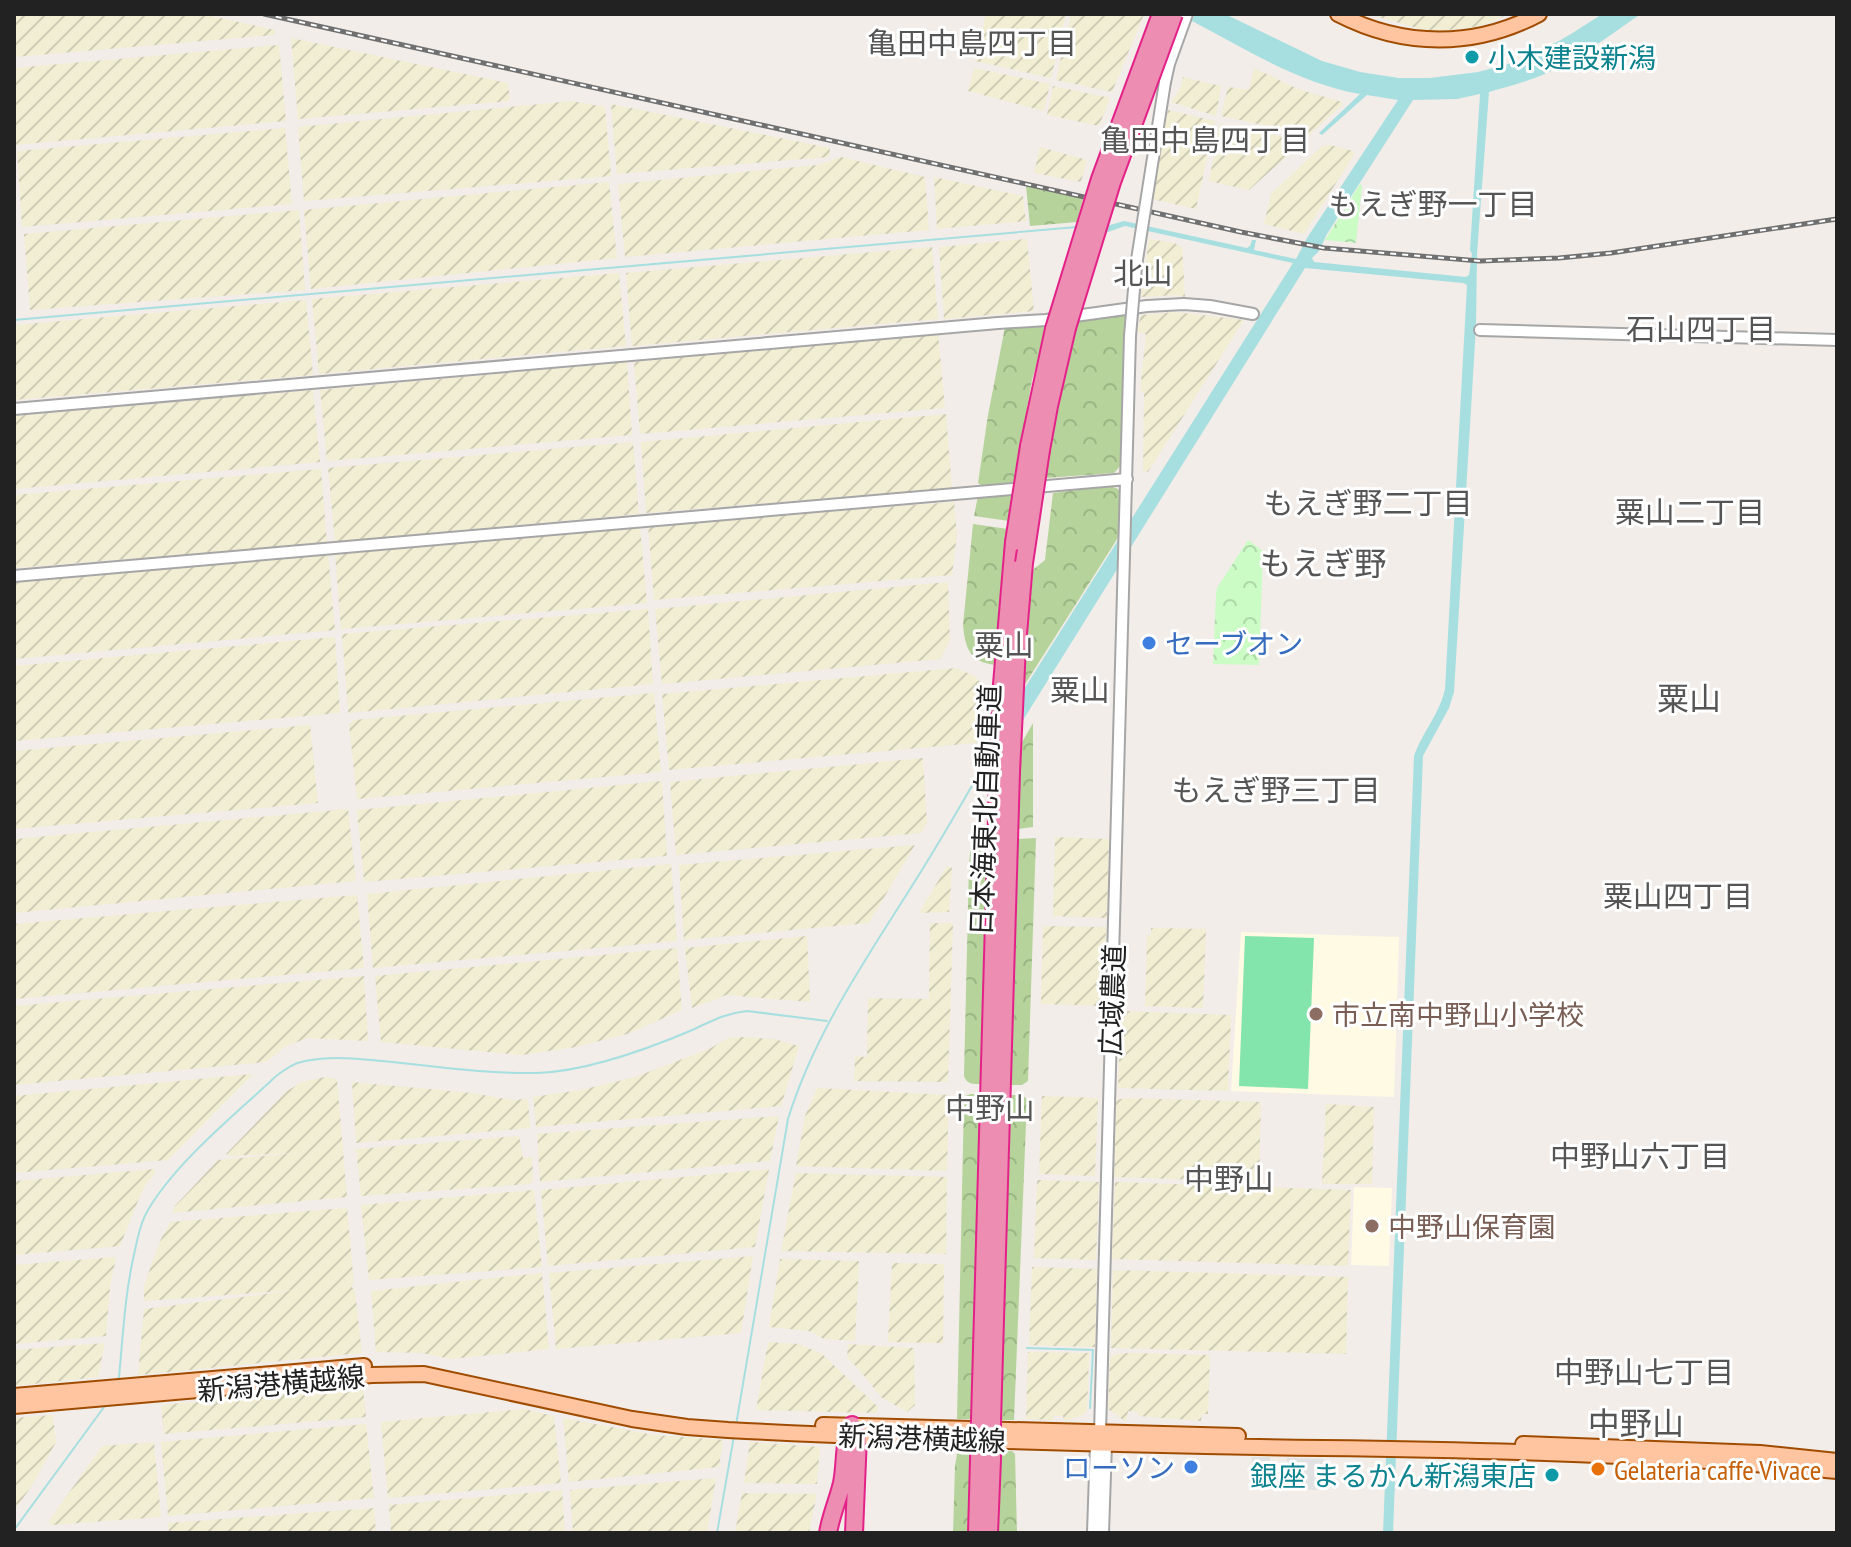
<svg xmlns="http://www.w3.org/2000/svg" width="1851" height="1547" viewBox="0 0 1851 1547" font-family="'PT Sans Narrow','Noto Sans JP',sans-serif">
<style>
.education{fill:#fffae4}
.farmland{fill:url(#farmland-furrows)}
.forest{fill:url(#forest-crowns)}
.park{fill:url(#park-crowns)}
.pitch{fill:#83e4ac}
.parking{fill:#e2e2e2}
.water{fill:#a7dfe1;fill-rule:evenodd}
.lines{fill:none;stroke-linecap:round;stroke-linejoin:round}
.stream{stroke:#a7dfe1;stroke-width:2}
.tertiary-casing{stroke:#a6a6a6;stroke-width:14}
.primary-casing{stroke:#9f4c00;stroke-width:18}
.motorway-casing{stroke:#e42189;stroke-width:20}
.tertiary{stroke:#fff;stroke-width:10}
.primary{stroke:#ffc4a0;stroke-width:14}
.motorway{stroke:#ec8db1;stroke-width:16}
.rail-casing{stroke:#707070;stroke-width:5}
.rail{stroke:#fff;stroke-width:2;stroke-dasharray:6;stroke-linecap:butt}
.tertiary-bridge-casing{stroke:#a6a6a6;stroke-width:14;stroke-linecap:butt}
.motorway-bridge-casing{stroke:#e42189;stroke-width:20;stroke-linecap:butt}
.tertiary-bridge{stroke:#fff;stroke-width:10}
.motorway-bridge{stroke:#ec8db1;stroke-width:16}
.culture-dot{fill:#0f9aa8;stroke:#fff;stroke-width:3}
.shop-dot{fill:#3f7fe0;stroke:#fff;stroke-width:3}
.education-dot{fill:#8d6e63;stroke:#fff;stroke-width:3}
.food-dot{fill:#e8710a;stroke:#fff;stroke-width:3}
.labels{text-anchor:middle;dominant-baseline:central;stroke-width:6;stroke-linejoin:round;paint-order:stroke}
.culture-label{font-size:28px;fill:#0d838f;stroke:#fff;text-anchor:start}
.shop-label{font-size:28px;fill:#366cbe;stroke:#fff;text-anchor:start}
.street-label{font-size:28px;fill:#222;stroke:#fff}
.education-label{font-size:28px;fill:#785e54;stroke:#fff;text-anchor:start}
.food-label{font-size:28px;fill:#c56008;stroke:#fff;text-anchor:start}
.neighbourhood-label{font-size:30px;fill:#555;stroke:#fff}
.quarter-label{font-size:32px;fill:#555;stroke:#fff}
</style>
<defs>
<pattern id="farmland-furrows" width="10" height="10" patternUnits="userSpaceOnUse" patternTransform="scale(2)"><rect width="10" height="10" fill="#f1eed3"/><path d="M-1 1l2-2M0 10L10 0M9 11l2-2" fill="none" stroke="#ceccb5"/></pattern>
<pattern id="forest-crowns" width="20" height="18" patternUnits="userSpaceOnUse" patternTransform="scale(2)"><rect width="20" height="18" fill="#b6d39b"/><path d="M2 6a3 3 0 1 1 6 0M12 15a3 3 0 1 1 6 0" fill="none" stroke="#9cb585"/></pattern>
<pattern id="park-crowns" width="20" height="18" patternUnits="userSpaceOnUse" patternTransform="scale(2)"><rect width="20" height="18" fill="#cbfcc5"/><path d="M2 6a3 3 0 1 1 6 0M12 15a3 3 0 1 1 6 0" fill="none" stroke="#aed8a9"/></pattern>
</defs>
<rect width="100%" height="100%" fill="#f2ede8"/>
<!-- education -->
<path class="education" d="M1241 932 1399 937 1394 1097 1231 1091Z
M1354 1187 1392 1188 1389 1266 1351 1265Z"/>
<!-- farmland -->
<path class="farmland" d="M14 14H202L275 30V35L14 57Z
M986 14H1066L1051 78 975 61Z
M1071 14H1144L1112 92 1056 80Z
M1369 14H1509L1481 26 1430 32Z
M291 38 508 83 510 101 298 119Z
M279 45 286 121 14 145V68Z
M974 68 1050 84 1044 111 968 91Z
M1254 68 1298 89 1342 102V105L1309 135 1221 116 1228 87 1249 90Z
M1183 77 1221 86 1216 116 1171 102 1181 87Z
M1053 86 1110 98 1099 126 1047 115Z
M572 101 605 107 611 176 304 201 298 127Z
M611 104 830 148 829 157 617 174Z
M1168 110 1215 121 1196 209 1152 199Z
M1220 124 1304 141 1249 190 1209 181Z
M285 128 292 204 22 227 17 151Z
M1330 145 1353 151 1355 153 1304 234 1264 224 1271 194 1322 146Z
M1040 147 1087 160 1081 182 1034 173Z
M841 157 925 177 929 230 625 257 618 184 817 165Z
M934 177 1023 196 1026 221 937 229Z
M609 182 617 258 311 289 304 210Z
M299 210 305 290 30 310 24 234Z
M1027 239 1034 311 944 319 939 247Z
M1149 239 1174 243 1182 247 1185 297 1176 295 1141 297Z
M932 247 938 319 632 346 626 273Z
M619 273 626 346 319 374 312 299Z
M306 300 313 375 14 400V325Z
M1175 312 1244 320 1148 472 1143 471 1144 393 1140 390 1146 334 1137 332 1141 315Z
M938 333 945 408 640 434 634 362Z
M627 362 632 435 327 461 320 390Z
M313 390 320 462 14 489V416Z
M946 414 952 488 646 513 641 442Z
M633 442 639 514 335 542 328 468Z
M321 469 327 543 14 568V495Z
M954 502 957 535 952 575 654 600 648 525Z
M640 526 647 603 341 629 335 554Z
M328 553 335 630 14 659V581Z
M948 582 950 640 940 659 662 684 655 609Z
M648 609 653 684 349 713 348 711 342 634Z
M335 637 340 713 14 741V666Z
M956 668 974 676 980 682V730L976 743 669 770 662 694Z
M654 693 661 772 357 799 349 724 354 720Z
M310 725 318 803 14 829V751Z
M923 758 927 823 921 833 676 855 670 782Z
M662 781 667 856 364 882 357 810Z
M348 809 356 881 14 913V839Z
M1055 837 1109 839 1107 918 1053 916Z
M915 845 869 923 684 940 679 865Z
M671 864 677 941 373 968 367 894Z
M947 866 952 868 949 912 919 913Z
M357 895 364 968 14 999V924Z
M930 923H953L948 1082 854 1081 855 1056 867 1057 868 998 929 999Z
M1043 926 1106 927 1104 1006 1041 1004Z
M1151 928 1206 929 1203 1008 1145 1006 1147 935H1151Z
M807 936 810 1002 726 995 692 1008 685 948Z
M677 948 682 1010 627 1034 576 1047 522 1055 381 1042 375 976Z
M364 976 368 1041 308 1038 286 1046 266 1062 14 1085V1006Z
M1121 1011 1231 1015 1228 1091 1118 1088Z
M741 1037 774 1039 799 1046 781 1106 536 1127 533 1097 581 1090 635 1077 709 1049 729 1038Z
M253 1074 168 1160 14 1173V1096Z
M325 1077 337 1079 347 1197 172 1213 175 1206 218 1160 299 1153 229 1156 226 1154 287 1091 302 1082Z
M352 1082 472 1093 512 1100 528 1099 530 1128 356 1143Z
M817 1088 949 1095 947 1171 796 1166 805 1116Z
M1042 1096 1098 1098 1095 1176 1039 1174Z
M1126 1098 1261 1102 1259 1182 1114 1177 1116 1100Z
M1326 1104 1374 1107 1372 1184H1322Z
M779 1116 770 1161 540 1182 537 1134Z
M519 1136 523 1158 532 1157 533 1180 530 1184 361 1196 356 1149Z
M155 1169 154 1175 146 1184 138 1201 120 1246 14 1255V1181Z
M769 1169 755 1247 548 1266 541 1190Z
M796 1173 947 1177 946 1254 781 1251Z
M1037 1180 1099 1182 1096 1260 1034 1258Z
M1115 1182 1351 1190 1348 1266 1112 1259Z
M534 1190 542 1267 369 1280 361 1205Z
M347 1208 354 1284 351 1286 355 1291 362 1353 138 1375 144 1309 298 1290 144 1301V1286L160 1241 170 1222Z
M753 1256 741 1333 556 1349 549 1273Z
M116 1257 110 1287 106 1336 14 1344V1265Z
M780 1259 859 1261 855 1341 824 1339 809 1331 769 1327Z
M892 1263 944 1264 943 1343 888 1342Z
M1032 1267 1097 1269 1095 1347 1029 1345Z
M1113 1270 1348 1277 1346 1354 1111 1348Z
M542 1273 549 1349 451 1359 422 1353 376 1352 371 1291Z
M768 1342 799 1344 822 1354 878 1407 877 1413 756 1410Z
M105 1343 98 1377 14 1386V1350Z
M848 1344 914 1348 915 1405 907 1412 881 1397 857 1367 847 1358Z
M1028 1352 1089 1353 1087 1411 1081 1416 1064 1421 1063 1416H1054L1053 1420 1026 1419Z
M1128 1353 1210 1355 1208 1414H1202L1201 1421 1139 1416 1138 1412 1128 1411 1126 1422 1108 1409 1110 1358 1116 1354Z
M363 1387 366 1417 164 1434 161 1405Z
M524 1409 554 1416 561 1483 388 1498 381 1422Z
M53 1415 56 1442 33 1484 14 1511V1418Z
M563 1418 654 1435 723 1440 719 1467 569 1482Z
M366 1424 374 1498 168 1516 161 1442Z
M154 1442 161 1517 51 1525 49 1521 102 1446Z
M750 1442 820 1447 817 1484 744 1483Z
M716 1478 707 1533H573L570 1490Z
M562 1490 565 1533H391L389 1505Z
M742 1493 817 1494 809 1533H735Z
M374 1508 376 1533H169L168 1523Z"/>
<!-- forest -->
<path class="forest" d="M1026 186 1083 199 1077 222 1030 226Z
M1126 313 1122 464 1114 473 1045 478 1046 450 1075 322Z
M1048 323 1032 380 1014 482 982 486 978 483 988 415 1005 327Z
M1111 486 1118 489 1121 493V533L1020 692 1029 573 1045 560 1053 493Z
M1013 492 1009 521 974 516 978 496Z
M973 524 1008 529 1005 541 995 665C970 662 965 648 963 625Z
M1033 723V827L1018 829V762L1021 744Z
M976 838 977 843 990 842 982 1084C974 1084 967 1085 964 1076L969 864 971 844Z
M1036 838 1028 1081 1022 1085H1010L1018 855 1017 839Z
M971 1094H982L972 1419H957L964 1100 965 1096Z
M1010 1095H1022L1027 1099 1014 1420H1000Z
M958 1448 970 1450 969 1533H953L955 1466Z
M1012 1451 1015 1454 1017 1533H997L999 1452Z"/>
<!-- park -->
<path class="park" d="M1360 184 1362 186 1356 243 1325 240Z
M1248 540 1263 551 1259 665 1213 664 1216 594 1217 588Z"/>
<!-- pitch -->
<path class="pitch" d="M1245 936 1314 938 1308 1089 1239 1086Z"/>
<!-- parking -->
<path class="parking" d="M1252 1457H1270V1475H1286L1287 1458 1324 1459 1323 1490 1251 1488Z"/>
<!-- water -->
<path class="water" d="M1195 14H1225L1322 61 1360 72 1399 78H1430L1478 72 1519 61 1536 54 1571 34 1602 14H1641C1611 34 1582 57 1549 72 1530 81 1509 86 1489 92L1477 254 1476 326 1454 692 1449 708 1423 756 1393 1533H1383L1414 756C1422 733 1440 713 1445 689L1467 285 1463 283 1305 268 1020 725 1021 694 1293 263 1125 226 1105 233 1103 227 1124 221 1247 248 1250 246 1252 240H1256L1254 250 1296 259 1307 238 1398 100 1367 95 1322 135 1319 133 1360 94C1299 83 1247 50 1192 21ZM1480 94 1470 250 1472 254 1469 275 1466 277 1314 262 1312 258 1319 251 1327 234 1413 100 1457 99Z"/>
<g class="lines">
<!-- stream -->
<path class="stream" d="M14 320 1077 227
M1027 1348 1093 1350 1090 1408
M116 1382 119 1377C123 1335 125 1292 135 1250 138 1236 141 1222 148 1210 177 1161 234 1116 275 1077 283 1071 291 1064 301 1062 330 1055 363 1059 392 1062 440 1067 489 1074 538 1073 587 1071 645 1050 690 1031 710 1022 725 1013 747 1011L827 1021
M736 1425 788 1119C813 1038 860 968 905 897 935 850 963 802 990 754
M14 1530 107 1403
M717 1533 734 1436"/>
<!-- tertiary casing -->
<g class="tertiary-casing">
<path id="tertiary" d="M1165 82 1169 64 1187 14
M1480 330 1837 340
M14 409 998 323 1046 320 1147 306 1184 304 1210 306 1253 314
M14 576 1127 479
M1093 1533 1096 1443 1100 1433 1130 336
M1103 1533 1106 1444 1103 1439"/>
</g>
<!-- primary casing -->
<g class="primary-casing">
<path id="primary" d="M1338 14C1404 48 1475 48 1539 14
M14 1396 364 1366
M14 1406 372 1375 424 1374 632 1419 687 1427 728 1430C926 1440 1124 1445 1322 1448 1494 1450 1666 1455 1837 1471
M823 1425 1238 1436
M1523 1444 1760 1453 1837 1461"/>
</g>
<!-- motorway casing -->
<g class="motorway-casing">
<path id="motorway" d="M1029 446 1054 329
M1041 450 1049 406 1067 328
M980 1420 1000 708 1014 542
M992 1422 1011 772 1017 646 1024 563
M828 1533C831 1515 838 1500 842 1483 846 1463 843 1443 852 1425L858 1436 854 1533
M977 1533 979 1460
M989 1533 992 1459"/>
</g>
<!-- tertiary -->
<use href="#tertiary" class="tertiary"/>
<!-- primary -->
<use href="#primary" class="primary"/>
<!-- motorway -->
<use href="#motorway" class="motorway"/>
<!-- rail casing -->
<g class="rail-casing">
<path id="rail" d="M264 14 1241 232 1324 248 1480 261 1559 258 1611 253 1837 219"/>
</g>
<!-- rail -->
<use href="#rail" class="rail"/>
<!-- tertiary-bridge casing -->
<g class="tertiary-bridge-casing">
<path id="tertiary-bridge" d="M1130 336 1136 266 1165 82"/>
</g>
<!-- motorway-bridge casing -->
<g class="motorway-bridge-casing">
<path id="motorway-bridge" d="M1067 328 1112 182 1174 14
M1054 329 1100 179 1161 14
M1014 542 1029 446
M1024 563 1041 450
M992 1459V1422
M979 1460 980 1420"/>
</g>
<!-- tertiary-bridge -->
<use href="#tertiary-bridge" class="tertiary-bridge"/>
<!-- motorway-bridge -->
<use href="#motorway-bridge" class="motorway-bridge"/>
</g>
<!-- markers -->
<g class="culture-dot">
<circle cx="1472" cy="57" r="8"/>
<circle cx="1552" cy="1475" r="8"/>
</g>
<g class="shop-dot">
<circle cx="1149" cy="643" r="8"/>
<circle cx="1191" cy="1467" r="8"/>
</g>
<g class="education-dot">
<circle cx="1316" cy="1014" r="8"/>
<circle cx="1372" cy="1226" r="8"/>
</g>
<circle class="food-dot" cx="1598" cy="1469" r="8"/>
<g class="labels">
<!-- culture labels -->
<g class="culture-label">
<text x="1488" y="57">小木建設新潟</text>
<text x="1536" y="1475" text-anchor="end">銀座 まるかん新潟東店</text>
</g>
<!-- shop labels -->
<g class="shop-label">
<text x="1165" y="643">セーブオン</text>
<text x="1175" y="1467" text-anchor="end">ローソン</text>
</g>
<!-- street labels -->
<g class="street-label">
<text transform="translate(985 810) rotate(-88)">日本海東北自動車道</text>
<text transform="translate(1112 1000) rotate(-88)">広域農道</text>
<text transform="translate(281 1383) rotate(-5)">新潟港横越線</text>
<text transform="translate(922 1438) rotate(2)">新潟港横越線</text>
</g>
<!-- education labels -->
<g class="education-label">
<text x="1332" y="1014">市立南中野山小学校</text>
<text x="1388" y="1226">中野山保育園</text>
</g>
<!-- food labels -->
<g class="food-label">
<text x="1614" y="1469">Gelateria caffe Vivace</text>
</g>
<!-- neighbourhood labels -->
<g class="neighbourhood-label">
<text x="972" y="42">亀田中島四丁目</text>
<text x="1205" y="139">亀田中島四丁目</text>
<text x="1433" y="203">もえぎ野一丁目</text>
<text x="1143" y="272">北山</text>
<text x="1701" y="328">石山四丁目</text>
<text x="1368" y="502">もえぎ野二丁目</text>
<text x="1690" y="511">粟山二丁目</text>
<text x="1004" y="644">粟山</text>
<text x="1080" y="689">粟山</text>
<text x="1276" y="789">もえぎ野三丁目</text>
<text x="1678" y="895">粟山四丁目</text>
<text x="990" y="1107">中野山</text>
<text x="1640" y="1155">中野山六丁目</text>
<text x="1229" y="1178">中野山</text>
<text x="1644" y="1371">中野山七丁目</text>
</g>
<!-- quarter labels -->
<g class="quarter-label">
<text x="1323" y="563">もえぎ野</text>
<text x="1689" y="698">粟山</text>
<text x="1636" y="1423">中野山</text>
</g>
</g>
<!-- border -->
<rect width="1851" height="1547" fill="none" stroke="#222222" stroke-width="32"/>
</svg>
